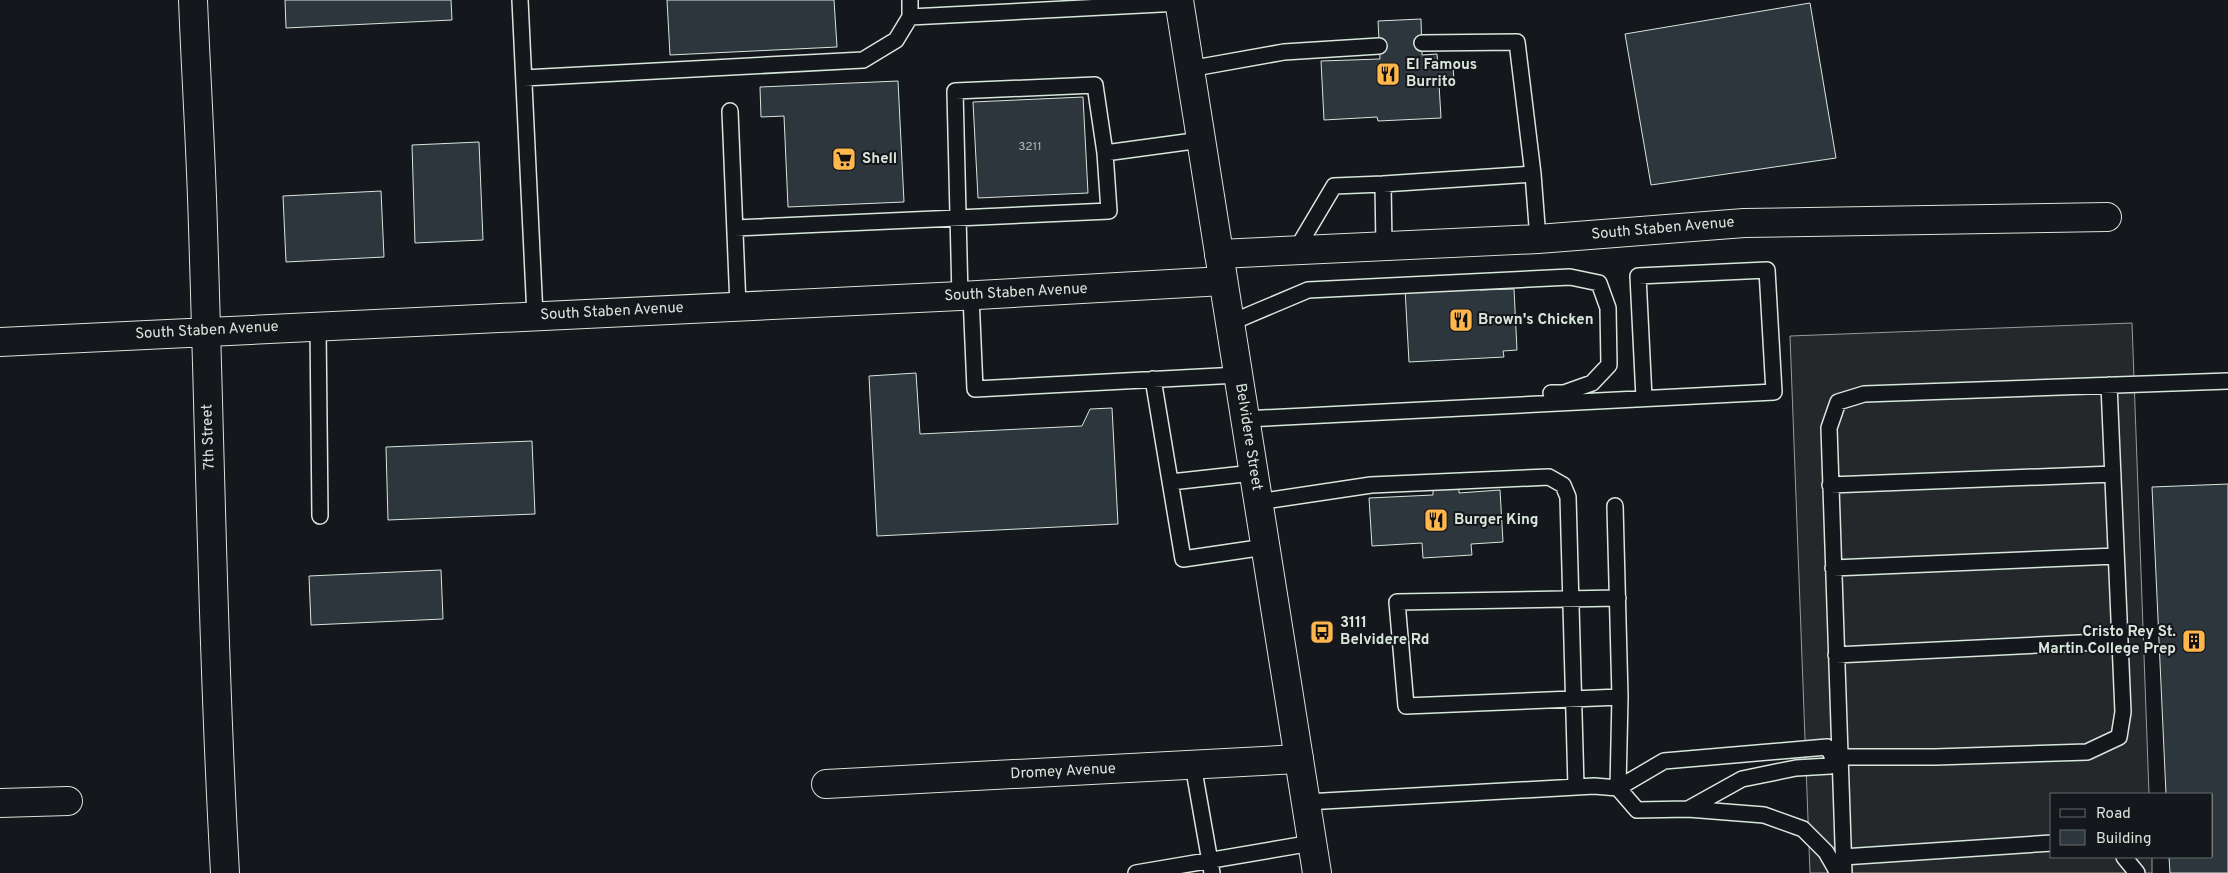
<svg xmlns="http://www.w3.org/2000/svg" width="2228" height="873" viewBox="0 0 2228 873" font-family="Overpass,sans-serif">
<style>
.parking{fill:#24282b;stroke:#939e99}
.building{fill:#2c363c;stroke:#d8e6dc}
.lines{fill:none;stroke-linecap:round;stroke-linejoin:round}
.lane-casing{stroke:#d8e6dc;stroke-width:18}
.street-casing{stroke:#d8e6dc;stroke-width:30}
.primary-casing{stroke:#d8e6dc;stroke-width:30}
.lane{stroke:#14181c;stroke-width:15}
.street{stroke:#14181c;stroke-width:28}
.primary{stroke:#14181c;stroke-width:28}
.labels{text-anchor:middle;dominant-baseline:central;stroke-width:4;stroke-linejoin:round;paint-order:stroke}
.number-label{font-size:12px;fill:#adbab4}
.poi-label{font-size:15px;font-weight:bold;fill:#d8e6dc;stroke:#14181c;text-anchor:start}
.street-label{font-size:15px;fill:#d8e6dc;stroke:#14181c}
</style>
<rect width="100%" height="100%" fill="#14181c"/>
<!-- parking -->
<path class="parking" d="M2132 323 2149 794H2052V857H2152V873H1810L1790 336Z"/>
<!-- building -->
<path class="building" d="M285 0H451L452 20 286 28Z
M667 0H834L837 47 670 55Z
M1810 3 1836 158 1651 185 1625 34Z
M1421 19 1422 55 1437 54 1438 66 1453 65 1454 83 1439 84 1441 118 1378 121 1377 117 1324 120 1321 61 1380 59 1378 21Z
M898 81 904 202 788 207 784 116 761 117 760 87Z
M1083 97 1088 193 978 198 973 102Z
M479 142 483 240 415 243 412 145Z
M381 191 384 257 286 262 283 196Z
M1480 285V290L1514 289 1517 350 1503 351 1504 357 1409 362 1405 289Z
M916 373 920 434 1082 426 1090 409 1112 408 1118 524 877 536 869 376Z
M532 441 535 514 388 520 386 447Z
M2228 484V873H2170L2169 857H2212V794H2166L2152 487Z
M1459 487V493L1500 490 1503 542 1471 544 1472 555 1423 558 1422 543 1372 546 1369 498 1433 495V488Z
M441 570 443 619 311 625 309 576Z"/>
<g class="lines">
<!-- lane casing -->
<g class="lane-casing">
<path id="lane" d="M520 0 535 316
M910 0V17L1180 3
M1422 43 1517 42 1533 174 1538 239
M1189 69 1284 52 1379 46
M524 78 863 60 896 40 910 17
M730 111 738 306
M1105 153 1201 140
M735 228 1109 211 1105 153 1095 85 955 91C957 160 958 228 960 296
M1384 246 1383 184 1533 174
M1296 250 1334 186 1383 184
M971 296 975 389 1238 375
M1230 323 1308 290 1570 277 1599 283 1608 308 1609 365 1592 383 1564 393H1551
M318 326 320 516
M1153 379 1183 559 1265 547
M1245 419 1774 392 1767 270 1638 276 1644 398
M1171 482 1253 473
M1830 485 2113 474
M1258 502 1371 485 1549 477 1563 485 1568 497 1576 787
M1833 568 2116 556
M1618 598 1397 602 1406 706 1620 697
M1836 655 2120 641
M1833 757H1935L2087 752 2119 737 2123 712 2109 385
M1193 765 1212 873
M1306 802 1594 786 1618 788 1664 761 1827 747 1833 757 1830 766 1796 768 1742 779 1688 809 1637 810 1618 788 1620 697 1615 506
M1688 809 1764 815 1803 829 1826 852 1838 873
M1843 857 2052 843
M2124 857 2137 873
M1136 873 1312 843
M1844 873 1829 428 1838 402 1864 394 2228 381"/>
</g>
<!-- street casing -->
<g class="street-casing">
<path id="street" d="M193 0C196 76 201 152 203 228 210 443 213 658 225 873
M1219 254 1538 239 1744 223 2107 217
M0 342 960 296 1223 281
M826 784 1299 759
M0 803 68 801"/>
</g>
<!-- primary casing -->
<g class="primary-casing">
<path id="primary" d="M1179 0 1317 873"/>
</g>
<!-- lane -->
<use href="#lane" class="lane"/>
<!-- street -->
<use href="#street" class="street"/>
<!-- primary -->
<use href="#primary" class="primary"/>
</g>
<!-- icons -->
<defs>
<g id="restaurant-square" transform="scale(1.25)"><rect x="-9" y="-9" width="18" height="18" rx="4" fill="#ffb74d" stroke="#14181c"/><path d="M-5-6h1v4h1v-4h1v4h1v-4h1v5L-1.5 .5V6h-2V.5L-5-1ZM5-6V6H3V1.5H1.5Q1.5-4 5-6Z" fill="#111"/></g>
<g id="supermarket-square" transform="scale(1.25)"><rect x="-9" y="-9" width="18" height="18" rx="4" fill="#ffb74d" stroke="#14181c"/><path d="M-6-5.5h2.5l.6 2H6L4.5 2H-2.5L-4.4-4H-6ZM-1.5 3.2a1.3 1.3 0 1 0 .1 0ZM3 3.2a1.3 1.3 0 1 0 .1 0Z" fill="#111"/></g>
<g id="bus-square" transform="scale(1.25)"><rect x="-9" y="-9" width="18" height="18" rx="4" fill="#ffb74d" stroke="#14181c"/><path d="M-5-6H5V4H4V6H2V4H-2V6H-4V4H-5ZM-3.5-4V0h7V-4ZM-3.5 1.2v1.5H-2V1.2ZM2 1.2v1.5H3.5V1.2Z" fill="#111"/></g>
<g id="building-square" transform="scale(1.25)"><rect x="-9" y="-9" width="18" height="18" rx="4" fill="#ffb74d" stroke="#14181c"/><path d="M-4-6H4V6H1V3H-1V6H-4ZM-2.5-4.3h1.7v1.8h-1.7ZM.8-4.3h1.7v1.8H.8ZM-2.5-1h1.7V.8h-1.7ZM.8-1h1.7V.8H.8Z" fill="#111"/></g>
</defs>
<g fill-rule="evenodd">
<use href="#restaurant-square" x="1388" y="74"/>
<use href="#supermarket-square" x="844" y="159"/>
<use href="#restaurant-square" x="1461" y="320"/>
<use href="#restaurant-square" x="1436" y="520"/>
<use href="#bus-square" x="1322" y="632"/>
<use href="#building-square" x="2194" y="641"/>
</g>
<g class="labels">
<!-- number labels -->
<g class="number-label">
<text x="1030" y="147">3211</text>
</g>
<!-- poi labels -->
<g class="poi-label">
<text x="1406" y="65">El Famous<tspan x="1406" dy="17">Burrito</tspan></text>
<text x="862" y="159">Shell</text>
<text x="1478" y="320">Brown's Chicken</text>
<text x="1454" y="520">Burger King</text>
<text x="1340" y="623">3111<tspan x="1340" dy="17">Belvidere Rd</tspan></text>
<text x="2176" y="632" text-anchor="end">Cristo Rey St.<tspan x="2176" dy="17">Martin College Prep</tspan></text>
</g>
<!-- street labels -->
<g class="street-label">
<text transform="translate(1663 229) rotate(-5)">South Staben Avenue</text>
<text transform="translate(1016 293) rotate(-3)">South Staben Avenue</text>
<text transform="translate(612 312) rotate(-3)">South Staben Avenue</text>
<text transform="translate(207 331) rotate(-3)">South Staben Avenue</text>
<text transform="translate(209 437) rotate(-92)">7th Street</text>
<text transform="translate(1248 437) rotate(81)">Belvidere Street</text>
<text transform="translate(1063 772) rotate(-3)">Dromey Avenue</text>
</g>
</g>
<!-- legend -->
<rect x="2050" y="793" width="162" height="65" fill="#14181c" stroke="#626a69"/>
<rect x="2060" y="809" width="25" height="8" fill="#14181c" stroke="#626a69"/>
<text x="2096" y="818" font-size="15" fill="#d8e6dc">Road</text>
<rect x="2060" y="830" width="25" height="15" fill="#2c363c" stroke="#626a69"/>
<text x="2096" y="843" font-size="15" fill="#d8e6dc">Building</text>
</svg>
